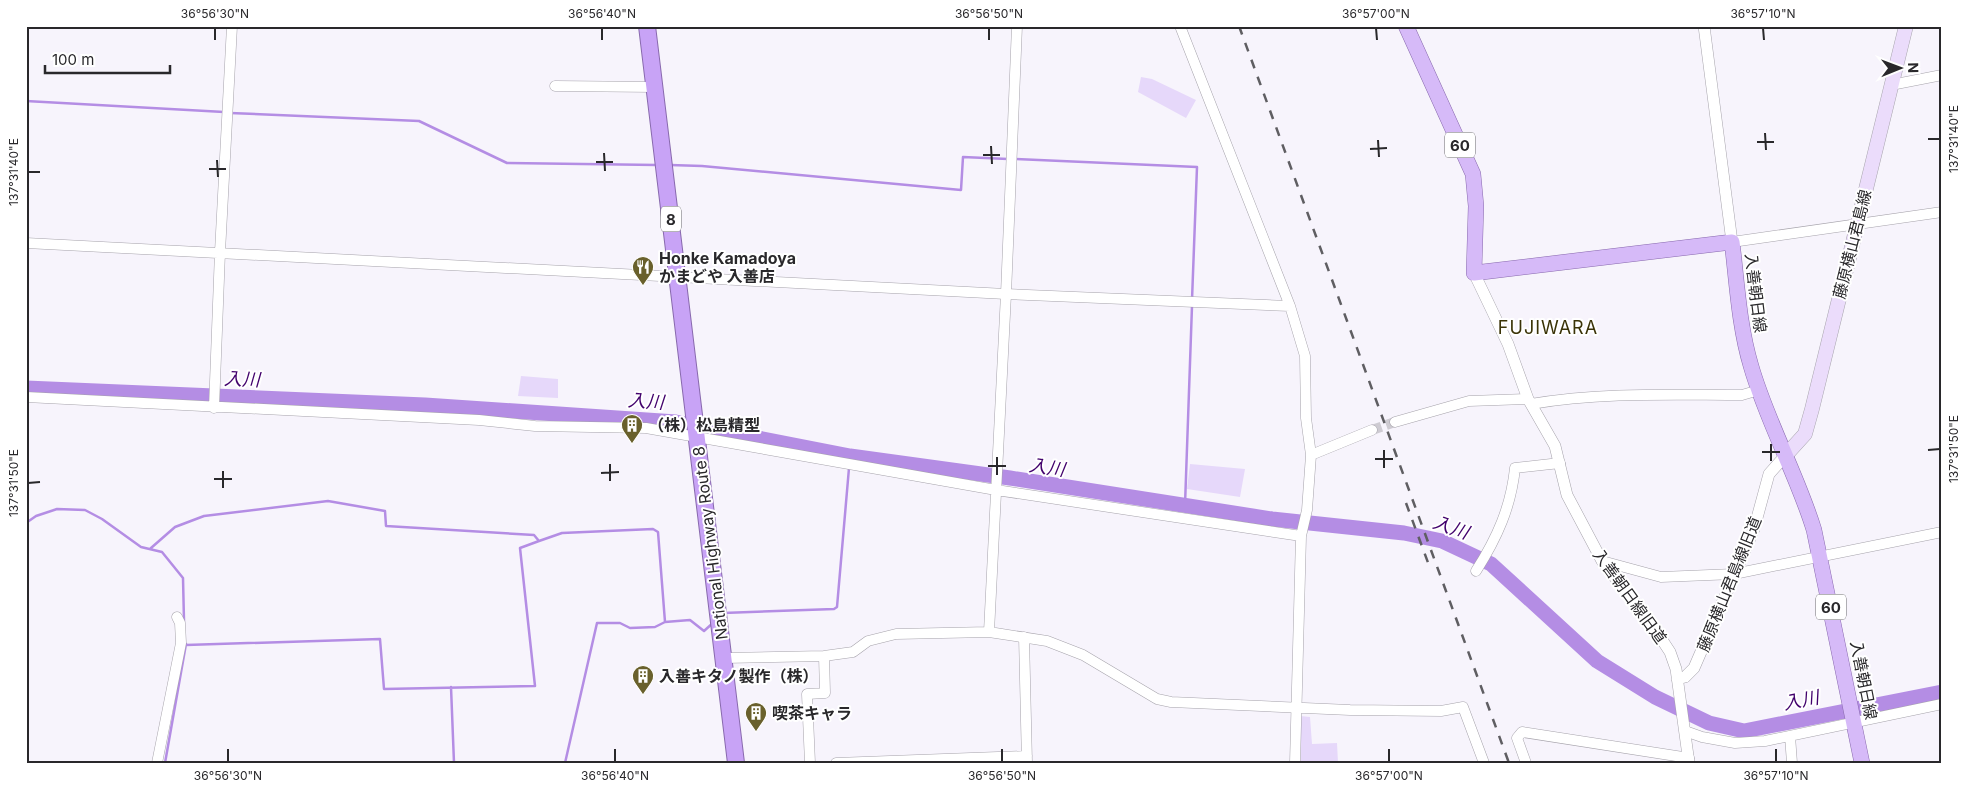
<svg xmlns="http://www.w3.org/2000/svg" width="1968" height="789" viewBox="0 0 1968 789" font-family="Inter,'Noto Sans JP',sans-serif">
<style>
.green{fill:#e6d8fa}
.lines{fill:none;stroke-linecap:round;stroke-linejoin:round}
.stream{stroke:#b48de4;stroke-width:2.5}
.river{stroke:#b48de4;stroke-width:15}
.minor-tunnel{stroke:#cecbd2;stroke-width:10;stroke-dasharray:10 5;stroke-linecap:butt}
.minor-casing{stroke:#a6a3ab;stroke-width:11}
.tertiary-casing{stroke:#a6a3ab;stroke-width:12}
.secondary-casing{stroke:#a6a3ab;stroke-width:15}
.primary-casing{stroke:#8869ad;stroke-width:16}
.trunk-casing{stroke:#8869ad;stroke-width:18}
.minor{stroke:#fff;stroke-width:10}
.tertiary{stroke:#fff;stroke-width:11}
.secondary{stroke:#ebdcfb;stroke-width:14}
.primary{stroke:#d6baf8;stroke-width:15}
.trunk{stroke:#c8a3f6;stroke-width:16}
.rail{stroke:#5f5e62;stroke-width:2.5;stroke-dasharray:9 9;stroke-linecap:butt}
.ticks{fill:none;stroke:#29282b;stroke-width:2}
.labels{text-anchor:middle;dominant-baseline:central;stroke-width:4;stroke-linejoin:round;paint-order:stroke}
.shield{fill:#fff;stroke:#69686b;stroke-width:1}
.shield-label{font-size:15px;font-weight:bold;fill:#29282b}
.street-label{font-size:16px;fill:#29282b;stroke:#fff}
.poi-label{font-size:16px;font-weight:bold;fill:#29282b;stroke:#fff;text-anchor:start}
.neighbourhood-label{font-size:18px;letter-spacing:1px;fill:#3a3307;stroke:#fff}
.water-label{font-size:18px;font-style:italic;fill:#41006c;stroke:#fff}
.neatline{fill:none;stroke:#29282b;stroke-width:2}
.ticks-label{font-size:12px;text-anchor:middle;fill:#29282b}
</style>
<rect width="100%" height="100%" fill="#f7f4fc"/>
<!-- green -->
<path class="green" d="M1141 77 1152 79 1196 100 1186 118 1138 92Z
M521 376 558 379V398L518 396Z
M1190 464 1245 469 1240 497 1187 489Z
M1300 716 1310 717 1312 744 1337 743 1338 763H1301Z"/>
<g class="lines">
<!-- stream -->
<path class="stream" d="M26 101 224 112
M230 113 419 121 507 163 657 165
M1014 159 1197 167 1192 300
M670 165 702 166 961 190 963 157 1008 159
M1185 505 1192 306
M26 523 36 516 57 509 85 510 102 519 141 547 162 552 183 578 184 621
M151 548 175 527 204 516 328 501 385 511 386 526 534 535 539 541 562 533 653 529 658 532 665 622
M723 613 834 609 837 607 849 468
M186 645 380 639 384 689 535 686 520 548 539 541
M451 687 454 763
M165 763 186 644
M565 763 597 623H620L630 628 655 627 665 622 690 620 704 631 714 622"/>
<!-- river -->
<path class="river" d="M26 388 425 405 676 422 850 456 1010 478 1272 519 1404 533 1442 541 1491 564 1597 661 1655 697 1709 723 1744 731 1942 692"/>
<!-- minor-tunnel -->
<path class="minor-tunnel" d="M1372 430 1395 422"/>
<!-- minor casing -->
<g class="minor-casing">
<path id="minor" d="M1180 26 1290 306 1305 356 1306 418 1311 455 1307 510 1301 536 1295 763
M1891 85 1942 75
M555 86 655 87
M1732 242 1942 212
M26 243 1006 294 1290 306
M26 397 479 420 535 426 646 428 996 490 1301 536
M1531 404C1601 392 1671 395 1742 395L1759 390
M214 408 220 252 232 26
M1395 422 1469 401 1528 399
M1311 455 1372 430
M1602 561 1661 577 1734 574 1942 532
M1476 571C1497 538 1511 507 1515 468L1560 463
M989 632 1006 294 1017 26
M1024 637 1027 763
M724 658 824 656 853 652 868 641 896 634 989 632 1047 641 1083 655 1157 699 1171 702 1350 710 1441 711 1463 707 1484 763
M1685 731 1702 737 1735 743 1765 741 1942 704
M1790 736 1792 763
M157 763 181 643 180 623 177 617
M810 763 807 694 825 693 824 656
M836 763 1027 756
M1526 763 1517 738 1522 732 1689 758"/>
</g>
<!-- tertiary casing -->
<g class="tertiary-casing">
<path id="tertiary" d="M1704 26 1732 242
M1474 273 1508 344 1528 399 1555 446 1567 495 1602 561 1651 623 1670 652 1676 669 1689 763
M1677 679 1685 677 1694 668 1754 529 1769 474 1785 456"/>
</g>
<!-- secondary casing -->
<g class="secondary-casing">
<path id="secondary" d="M1785 456 1805 434 1812 409 1906 26"/>
</g>
<!-- primary casing -->
<g class="primary-casing">
<path id="primary" d="M1406 26 1473 174 1476 206 1474 273 1732 242C1737 283 1739 326 1751 366 1767 422 1797 474 1814 530L1862 763"/>
</g>
<!-- trunk casing -->
<g class="trunk-casing">
<path id="trunk" d="M647 26 736 763"/>
</g>
<!-- minor -->
<use href="#minor" class="minor"/>
<!-- tertiary -->
<use href="#tertiary" class="tertiary"/>
<!-- secondary -->
<use href="#secondary" class="secondary"/>
<!-- primary -->
<use href="#primary" class="primary"/>
<!-- trunk -->
<use href="#trunk" class="trunk"/>
<!-- rail -->
<path class="rail" d="M1239 26 1509 763
M1406 503 1430 568"/>
</g>
<!-- ticks -->
<path class="ticks" d="M215 28V40M602 28V40M989 28V40M1376 28 1377 40M1763 28 1764 40M1765 133 1766 150M1928 139H1940M1378 140 1379 157M1757 142H1774M991 146 992 164M1370 149 1387 148M604 153 605 171M983 155H1000M217 160 218 177M596 162H613M209 169H226M28 172H40M1771 444V461M1384 450V468M1928 450 1940 449M1762 452H1780M997 457V475M1375 459H1393M610 464V481M988 466H1006M223 471V488M601 473 619 472M214 479H232M28 483 40 482M228 749V762M615 749V762M1002 749V762M1389 749V762M1776 749V762"/>
<!-- icons -->
<defs>
<g id="restaurant-pin" transform="scale(1.125)"><path d="M0 17L-7.5 6A9.5 9.5 0 1 1 7.5 6Z" fill="#69602c" stroke="#fff"/><path d="M-5-6h1v4h1v-4h1v4h1v-4h1v5L-1.5 .5V6h-2V.5L-5-1ZM5-6V6H3V1.5H1.5Q1.5-4 5-6Z" fill="#fff"/></g>
<g id="building-pin" transform="scale(1.125)"><path d="M0 17L-7.5 6A9.5 9.5 0 1 1 7.5 6Z" fill="#69602c" stroke="#fff"/><path d="M-4-6H4V6H1V3H-1V6H-4ZM-2.5-4.3h1.7v1.8h-1.7ZM.8-4.3h1.7v1.8H.8ZM-2.5-1h1.7V.8h-1.7ZM.8-1h1.7V.8H.8Z" fill="#fff"/></g>
</defs>
<g fill-rule="evenodd">
<use href="#restaurant-pin" x="643" y="267"/>
<use href="#building-pin" x="632" y="425"/>
<use href="#building-pin" x="643" y="676"/>
<use href="#building-pin" x="756" y="713"/>
</g>
<g class="labels">
<!-- shield labels -->
<g class="shield">
<rect x="1445" y="132.5" width="30" height="25" rx="4"/>
<rect x="661" y="206.5" width="20" height="25" rx="4"/>
<rect x="1816" y="594.5" width="30" height="25" rx="4"/>
</g>
<g class="shield-label">
<text x="1460" y="145">60</text>
<text x="671" y="219">8</text>
<text x="1831" y="607">60</text>
</g>
<!-- street labels -->
<g class="street-label">
<text transform="translate(1852 244) rotate(-76)">藤原横山君島線</text>
<text transform="translate(1756 293) rotate(83)">入善朝日線</text>
<text transform="translate(710 543) rotate(-97)">National Highway Route 8</text>
<text transform="translate(1729 584) rotate(-68)">藤原横山君島線旧道</text>
<text transform="translate(1630 596) rotate(54)">入善朝日線旧道</text>
<text transform="translate(1864 680) rotate(79)">入善朝日線</text>
</g>
<!-- poi labels -->
<g class="poi-label">
<text x="659" y="258">Honke Kamadoya<tspan x="659" dy="18">かまどや 入善店</tspan></text>
<text x="648" y="425">（株）松島精型</text>
<text x="659" y="676">入善キタノ製作（株）</text>
<text x="772" y="713">喫茶キャラ</text>
</g>
<!-- neighbourhood labels -->
<g class="neighbourhood-label">
<text x="1548" y="327">FUJIWARA</text>
</g>
<!-- water labels -->
<g class="water-label">
<text transform="translate(242 379) rotate(2)">入川</text>
<text transform="translate(646 401) rotate(4)">入川</text>
<text transform="translate(1047 467) rotate(8)">入川</text>
<text transform="translate(1451 527) rotate(19)">入川</text>
<text transform="translate(1801 700) rotate(-11)">入川</text>
</g>
</g>
<!-- border -->
<rect width="1968" height="789" fill="none" stroke="#ffffff" stroke-width="55"/>
<!-- north arrow -->
<g transform="translate(1900 68) rotate(89)" stroke="#ffffff" stroke-width="4" paint-order="stroke">
<path d="M0-4L9 19L0 12L-9 19Z" fill="#29282b"/>
<text y="-8" font-size="14" font-weight="bold" text-anchor="middle" fill="#29282b">N</text>
</g>
<!-- scale -->
<path d="M45 65v8h125v-8" fill="none" stroke="#29282b" stroke-width="2.5"/>
<text x="52" y="65" font-size="15" fill="#29282b" stroke="#ffffff" stroke-width="4" paint-order="stroke">100 m</text>
<rect x="28" y="28" width="1912" height="734" class="neatline"/>
<g class="ticks-label">
<text x="215" y="18">36°56'30"N</text>
<text x="602" y="18">36°56'40"N</text>
<text x="989" y="18">36°56'50"N</text>
<text x="1376" y="18">36°57'00"N</text>
<text x="1763" y="18">36°57'10"N</text>
<text transform="translate(1954 139) rotate(-90)" y="4">137°31'40"E</text>
<text transform="translate(14 172) rotate(-90)" y="4">137°31'40"E</text>
<text transform="translate(1954 449) rotate(-90)" y="4">137°31'50"E</text>
<text transform="translate(14 483) rotate(-90)" y="4">137°31'50"E</text>
<text x="228" y="780">36°56'30"N</text>
<text x="615" y="780">36°56'40"N</text>
<text x="1002" y="780">36°56'50"N</text>
<text x="1389" y="780">36°57'00"N</text>
<text x="1776" y="780">36°57'10"N</text>
</g>
</svg>
